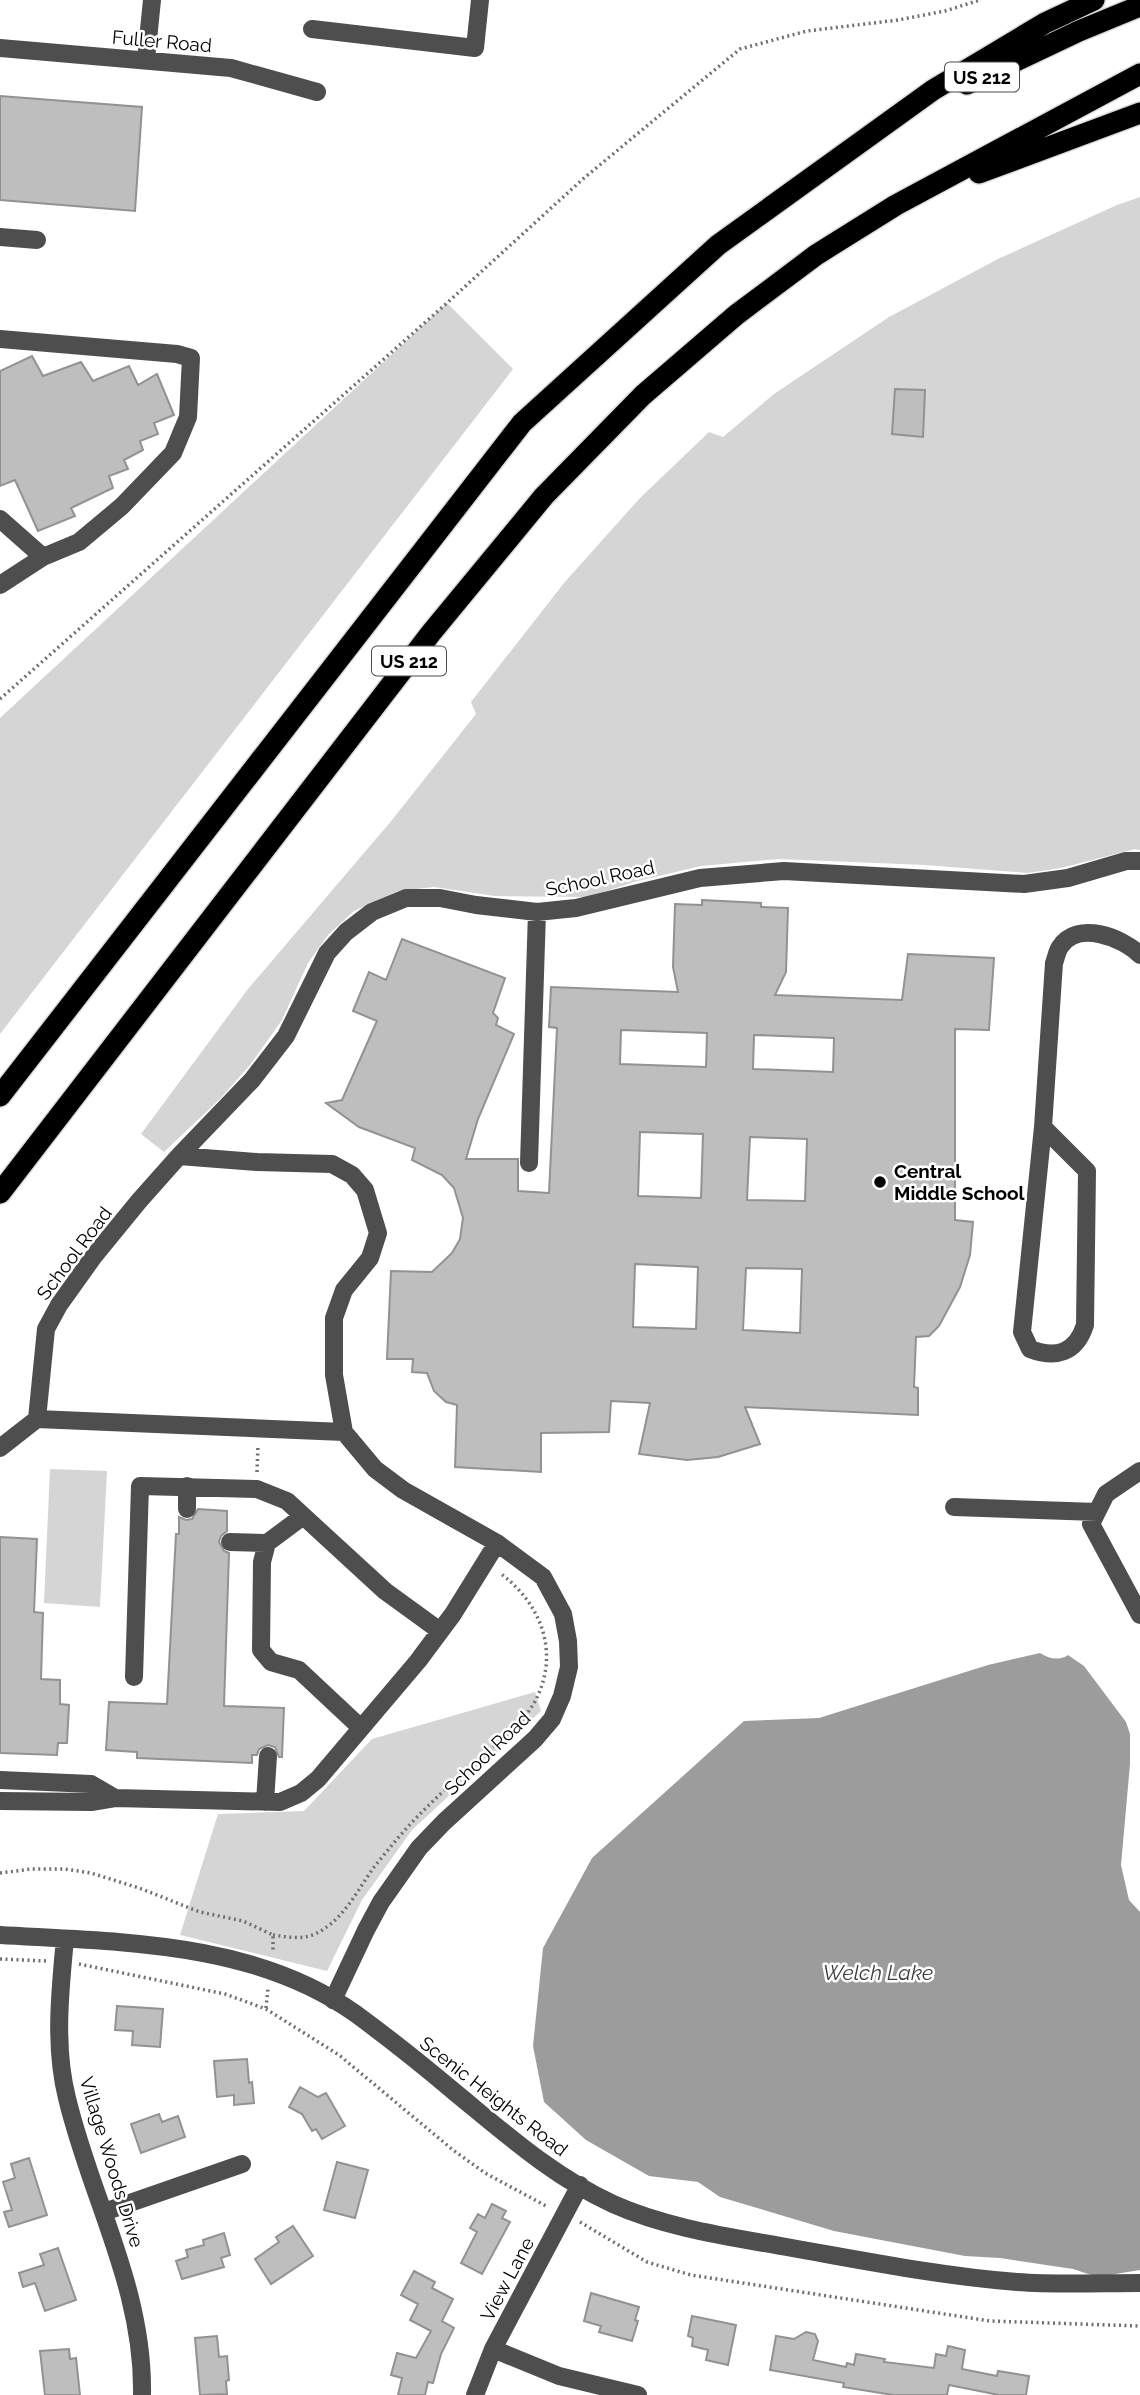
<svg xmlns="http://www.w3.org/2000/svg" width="1140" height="2395" viewBox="0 0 1140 2395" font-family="Raleway,sans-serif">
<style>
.green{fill:#d5d5d5}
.water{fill:#9c9c9c}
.building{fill:#bebebe;stroke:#929292;stroke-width:2;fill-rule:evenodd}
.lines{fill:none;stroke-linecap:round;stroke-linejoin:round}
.highway-casing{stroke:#dbdbdb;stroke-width:24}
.path{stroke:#707070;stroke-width:3.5;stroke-dasharray:2 3.5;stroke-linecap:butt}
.minor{stroke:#4e4e4e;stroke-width:18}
.highway{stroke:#000;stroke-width:21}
.poi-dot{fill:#000;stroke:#fff;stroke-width:2.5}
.labels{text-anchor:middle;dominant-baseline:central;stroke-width:5;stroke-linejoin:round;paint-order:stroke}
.shield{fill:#fff;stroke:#4c4c4c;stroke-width:2}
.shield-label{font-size:18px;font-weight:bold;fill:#000}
.street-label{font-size:19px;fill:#000;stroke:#fff}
.poi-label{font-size:19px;font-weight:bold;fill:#000;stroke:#fff;text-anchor:start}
.water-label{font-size:21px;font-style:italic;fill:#3d3d3d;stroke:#fff}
</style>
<rect width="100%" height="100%" fill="#fff"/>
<!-- green -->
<path class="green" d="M1140 197V850L1135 849 1061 868 1028 873 925 865 779 859 701 866 634 882 589 897 495 896 434 887 398 891 354 911 328 935 308 963 282 1020 250 1065 220 1099 164 1152 141 1134 248 989 392 820 476 714 471 702 564 583 640 498 709 432 723 437 774 394 889 317 998 259 1117 205Z
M447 303 513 369 0 1034V718Z
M50 1469 107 1471 100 1607 44 1603Z
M535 1692 541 1711 412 1830 362 1900 327 1971 180 1935 218 1814 304 1811 372 1739Z"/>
<!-- water -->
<path class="water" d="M1040 1653C1049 1659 1059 1661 1068 1655L1084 1666 1126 1722 1130 1734V1764L1121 1865 1129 1900 1140 1912V2270L1097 2277 1073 2269 1000 2258 965 2256 834 2231 720 2197 698 2182 649 2176 586 2140 544 2102 533 2046 543 1948 592 1858 744 1721 819 1718 988 1665Z"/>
<!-- building -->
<path class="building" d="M0 96 142 107 135 211 0 200Z
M32 356 43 376 81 362 93 381 129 366 138 385 157 374 174 415 154 423 158 434 140 441 143 450 124 460 128 469 109 476 113 488 71 508 75 516 38 531 15 480 0 486V371Z
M895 389 925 390 923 437 892 434Z
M702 900 761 903V907L788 908 786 972 775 995 902 1000 908 954 994 958 989 1030 955 1029V1220L973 1222 970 1255 960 1287 939 1326 929 1336 916 1337 914 1387 918 1388V1415L745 1407 760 1444 718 1457 687 1460 639 1454 650 1403 611 1401 609 1432 541 1433V1472L455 1467 457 1405 446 1402 434 1391 427 1373 412 1372 413 1359H387L391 1271 432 1272 452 1253 460 1239 463 1218 454 1188 442 1175 412 1160 415 1148 359 1127 326 1103 342 1100 377 1021 353 1011 369 972 386 980 402 939 505 978 493 1013 498 1018 496 1025 514 1034 478 1119 466 1159H518V1191L549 1193 557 1028 549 1027 551 987 678 992 673 967 675 904 702 905ZM621 1030 707 1033 706 1067 620 1064ZM754 1035 834 1038 833 1072 753 1069ZM640 1132 703 1134 701 1198 638 1196ZM750 1137 807 1139 805 1201 747 1200ZM635 1264 698 1267 696 1329 633 1327ZM746 1268 802 1269 800 1333 743 1330Z
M198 1509 227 1511V1531L221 1536 219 1542 224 1551 229 1553 224 1706 284 1708 282 1757H279L275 1747 268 1745 259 1749 257 1755H252V1763L137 1758V1752L106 1750 109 1702 167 1704 176 1534H179V1517L186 1520 192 1519Z
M0 1537 37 1539 34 1612 43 1613 41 1679 60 1680V1704L69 1705 67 1743H58L57 1755 0 1753Z
M117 2006 163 2009 160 2047 132 2045 133 2031 115 2030Z
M247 2059 249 2083 252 2082 254 2103 234 2105V2095L217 2097 214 2061Z
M300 2087 318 2097 326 2093 345 2126 322 2139 316 2129 312 2131 302 2114 289 2107Z
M159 2114 162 2122 178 2116 185 2137 141 2153 131 2124Z
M29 2158 47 2215 9 2227 4 2212 12 2210 3 2182 15 2178 11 2164Z
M337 2162 368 2170 355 2218 324 2210Z
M492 2204 506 2211 502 2218 510 2222 482 2274 461 2263 477 2232 470 2228 478 2214 485 2218Z
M293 2226 313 2256 271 2284 255 2259 279 2242 276 2237Z
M224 2233 230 2255 221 2258 224 2267 182 2279 176 2261 188 2257 186 2250 204 2245 203 2240Z
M58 2248 76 2300 45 2311 35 2283 23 2287 19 2273 44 2265 40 2254Z
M414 2271 435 2282 432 2288 453 2299 442 2321 454 2328 441 2354 433 2383 428 2382 425 2395H398L402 2378 391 2375 397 2353 416 2358 431 2331 410 2320 418 2304 401 2295Z
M591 2293 639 2307 635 2320 638 2321 632 2341 599 2332 601 2326 584 2321Z
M692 2316 736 2325 728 2365 706 2360 708 2350 692 2346 693 2338 688 2336Z
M806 2332 815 2334 818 2341 813 2360 846 2367 847 2363 854 2365 856 2354 885 2359 884 2362 934 2368 936 2354 946 2356 948 2346 965 2350 962 2369 997 2376 998 2371 1029 2376 1026 2395H999L949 2385 947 2395H893L843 2387 844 2383 770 2370 776 2336 794 2339Z
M217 2336 219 2357 227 2356 229 2380 226 2381 227 2394 200 2395 195 2338Z
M69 2349 70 2359 76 2358 80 2395H45L40 2351Z"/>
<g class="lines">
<!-- highway casing -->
<g class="highway-casing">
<path id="highway" d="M967 84 1079 31 1140 6
M979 173 1140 113
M0 1096 522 423 718 245 933 90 1045 23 1094 0
M0 1193 431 633 544 496 643 395 736 315 816 255 896 205 1140 74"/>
</g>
<!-- path -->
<path class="path" d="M0 699 447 303 584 178 740 49 807 31 898 20 945 11 980 0
M257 1472 258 1445
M0 1873 32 1869H65L91 1873 139 1888 200 1912 243 1921 273 1935V1953
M273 1935C286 1937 302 1940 315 1934 343 1921 357 1891 374 1867 384 1855 394 1842 405 1830 430 1802 458 1778 486 1753 502 1738 523 1723 534 1703 561 1655 542 1604 500 1573
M0 1959 47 1961
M79 1964 225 1994 266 2009 339 2055 453 2150 485 2173 548 2207
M266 2008 268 1988
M580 2222 647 2262 691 2275 990 2321 1140 2326"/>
<!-- minor -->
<path class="minor" d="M312 29 475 48 480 0
M0 48 231 68 317 92
M146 59 152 0
M0 237 37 240
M0 339 177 354 191 358 188 417 173 453 122 506 79 542 43 557 0 585
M0 519 43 557
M1043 1127 1087 1171 1085 1325C1076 1353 1056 1359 1030 1349L1022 1332 1043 1127 1054 963C1056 958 1057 951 1060 947 1077 920 1122 937 1140 955
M179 1156 257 1162 332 1164 352 1175 365 1190 378 1233 370 1258 344 1290 334 1318V1375L344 1432
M529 1163 537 912
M0 1448 37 1419
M1140 1471 1106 1494 1091 1524 1140 1615
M954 1507 1097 1512
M187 1509V1486
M302 1517 267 1543 262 1562 261 1650 271 1662 299 1670 361 1728
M230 1542 267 1543
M134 1677 140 1486 257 1489 287 1501 385 1591 440 1631
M0 1780 91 1784 115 1798
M0 1801 91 1802 115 1798 280 1802 301 1793 318 1779 418 1661 453 1614 497 1543
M265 1802 268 1756
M0 1935C120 1942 254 1941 356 2014 390 2039 425 2067 457 2094 507 2135 554 2177 613 2204 669 2229 732 2237 792 2248 866 2261 941 2276 1017 2282 1058 2285 1099 2283 1140 2283
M65 1939C60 1991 54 2047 67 2098 91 2199 144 2288 142 2395
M333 2000 366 1930 381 1902 419 1848 444 1822 535 1739 552 1719 562 1696 569 1667 568 1641 563 1614 543 1577 497 1543 403 1490 375 1469 344 1432 37 1419 46 1329 59 1305 94 1256 139 1201 179 1156 252 1080 286 1036 327 953 346 932 372 912 406 898H440L476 905 537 912 576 908 700 878 784 871 1024 884 1068 878 1126 861H1140
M104 2212 242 2164
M493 2349 559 2376 638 2395
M475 2395 493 2349 580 2185"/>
<!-- highway -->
<use href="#highway" class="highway"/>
</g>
<!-- markers -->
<circle class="poi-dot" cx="880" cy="1182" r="7"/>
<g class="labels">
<!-- shield labels -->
<g class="shield">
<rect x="945" y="62.5" width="74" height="29" rx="5"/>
<rect x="372" y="646.5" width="74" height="29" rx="5"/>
</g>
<g class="shield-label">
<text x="982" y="77">US 212</text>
<text x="409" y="661">US 212</text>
</g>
<!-- street labels -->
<g class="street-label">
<text transform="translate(162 41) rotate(5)">Fuller Road</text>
<text transform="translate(600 878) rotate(-12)">School Road</text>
<text transform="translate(74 1253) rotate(-53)">School Road</text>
<text transform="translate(487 1753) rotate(-44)">School Road</text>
<text transform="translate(494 2096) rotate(38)">Scenic Heights Road</text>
<text transform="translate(112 2162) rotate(73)">Village Woods Drive</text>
<text transform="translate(507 2279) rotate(-62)">View Lane</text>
</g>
<!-- poi labels -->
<g class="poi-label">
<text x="894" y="1171">Central<tspan x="894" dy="22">Middle School</tspan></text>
</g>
<!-- water labels -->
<g class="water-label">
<text x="878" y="1972">Welch Lake</text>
</g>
</g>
</svg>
